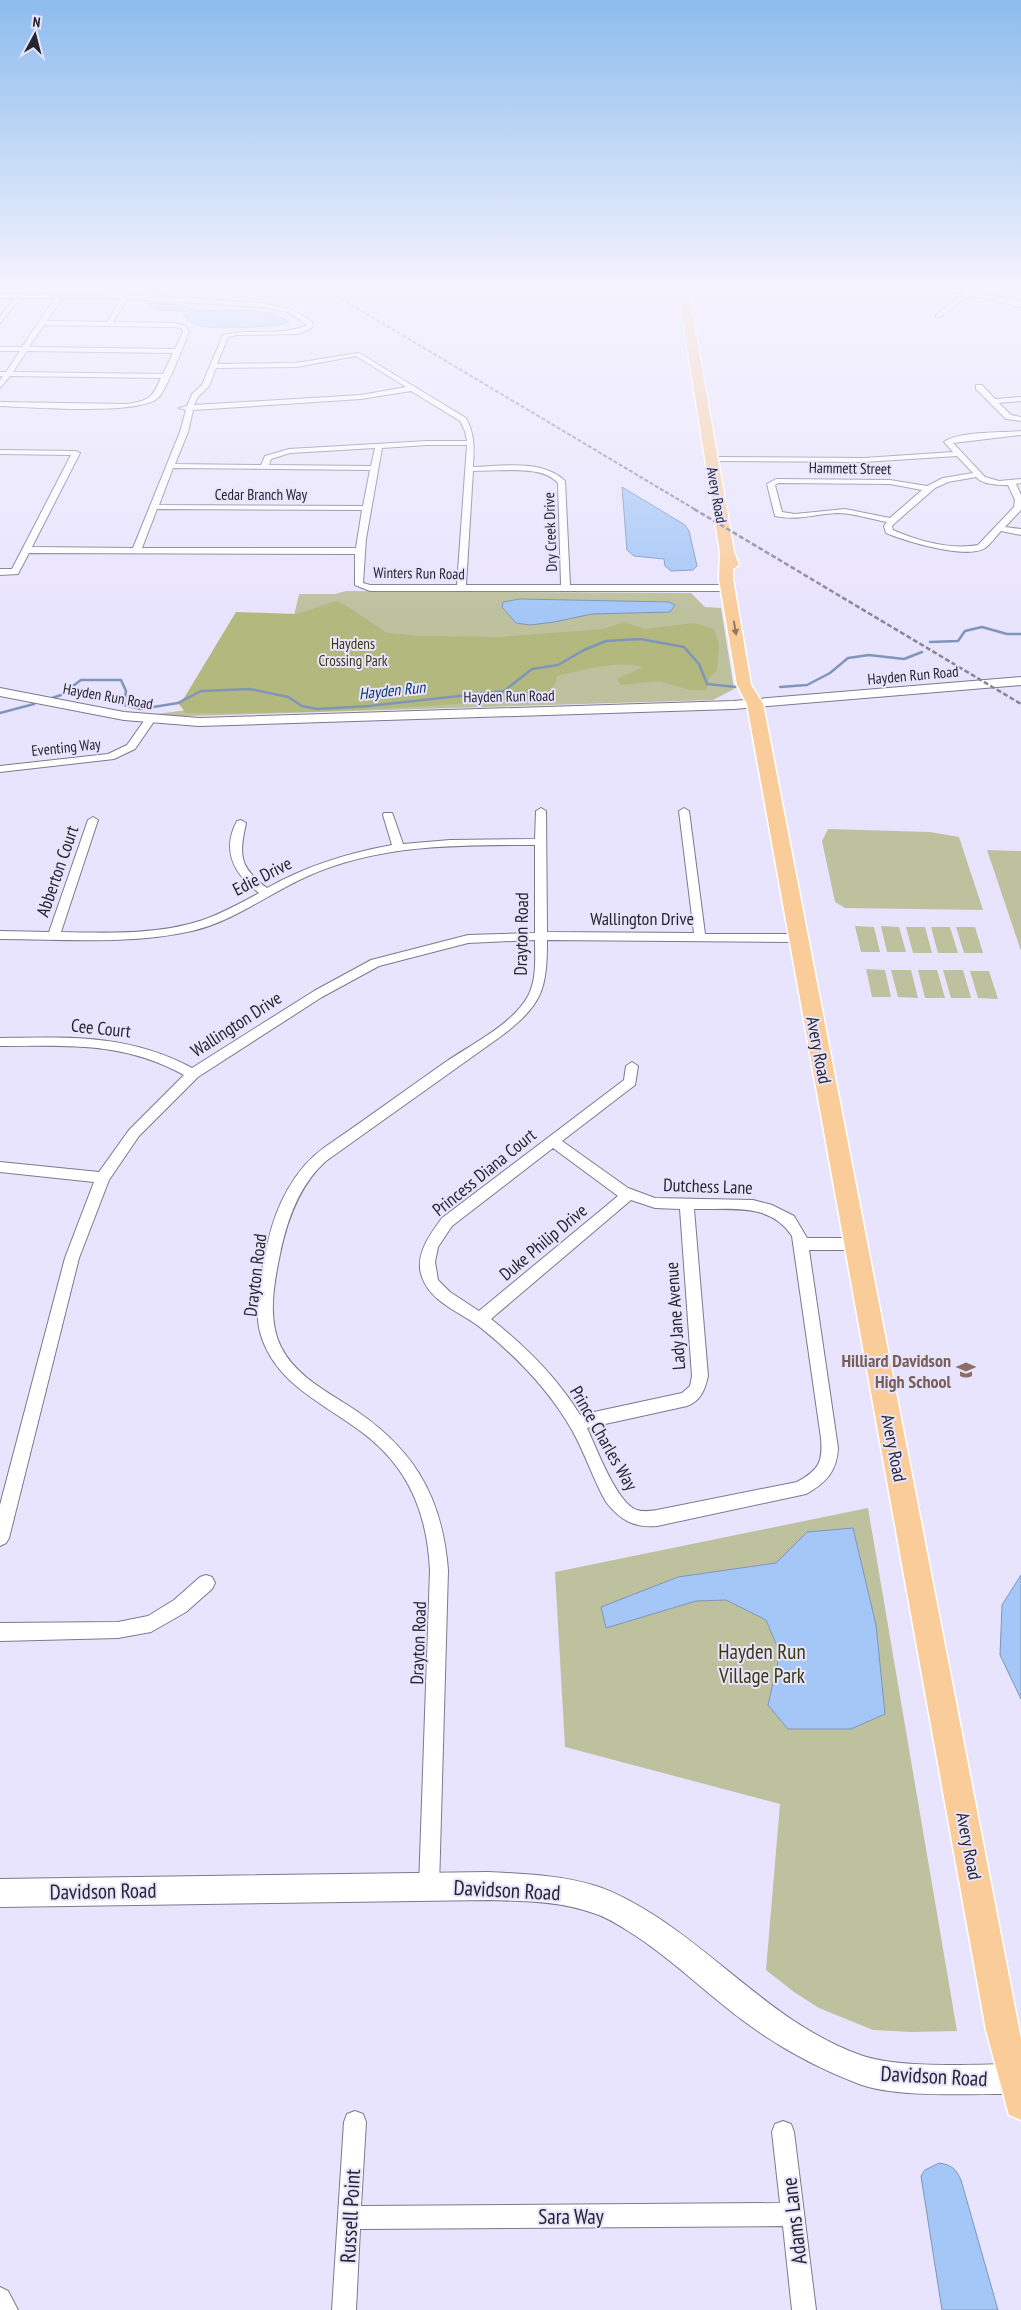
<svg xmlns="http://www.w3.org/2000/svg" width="1021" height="2310" viewBox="0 0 1021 2310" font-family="'PT Sans Narrow',sans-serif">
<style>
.green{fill:#bdc19e}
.forest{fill:#b2b87e}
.water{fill:#a5c7f7;stroke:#7f96ba}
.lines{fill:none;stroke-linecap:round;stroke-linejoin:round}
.stream{stroke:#7f96ba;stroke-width:2.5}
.street-casing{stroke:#7c798e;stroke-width:2}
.secondary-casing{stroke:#7c798e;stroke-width:2}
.primary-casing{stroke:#fff;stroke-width:3}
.street{fill:#fff;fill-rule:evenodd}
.secondary{fill:#fff;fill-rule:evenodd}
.primary{fill:#facc9a;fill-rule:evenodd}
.rail-far1{stroke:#888596;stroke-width:2;stroke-dasharray:4 2;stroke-linecap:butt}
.rail{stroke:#888596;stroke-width:2.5;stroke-dasharray:5 2.5;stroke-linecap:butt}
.oneway{fill:#907864}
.labels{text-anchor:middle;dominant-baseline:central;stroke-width:4;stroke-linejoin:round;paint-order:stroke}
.far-street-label{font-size:15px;fill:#26242d;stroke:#e9e4fd}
.far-park-label{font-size:15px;fill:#373a0d;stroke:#e9e4fd}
.far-water-label{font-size:16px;font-style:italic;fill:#0b366d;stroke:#e9e4fd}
.street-label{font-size:18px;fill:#26242d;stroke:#e9e4fd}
.education-label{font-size:18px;font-weight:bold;fill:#785e54;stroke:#e9e4fd;text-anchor:end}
.near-park-label{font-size:21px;fill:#373a0d;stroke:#e9e4fd}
.near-street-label{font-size:21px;fill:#26242d;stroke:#e9e4fd}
</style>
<rect width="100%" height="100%" fill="#e9e4fd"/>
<!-- green -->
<path class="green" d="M346 591 691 593 705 607 721 608 734 689 713 700 158 717 150 715 275 698 299 594H335Z
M828 829 930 832 959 837 983 910 845 908 835 902 822 841Z
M987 850 1021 851V951Z
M855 926 874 927 880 952H861Z
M881 926 899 927 906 952H887Z
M906 927H925L932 953H913Z
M931 927H950L958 953H938Z
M956 927H975L983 953H964Z
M866 969 885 970 891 997H872Z
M891 970H911L918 998 898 997Z
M918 970H937L945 998H925Z
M943 970H963L971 998H951Z
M970 971H989L998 999 978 998Z
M868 1508 957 2031 912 2032 873 2030 819 2008 794 1992 766 1970 780 1804 565 1747 555 1572Z"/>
<!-- forest -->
<path class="forest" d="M336 601 345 605 387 633 420 636 499 637 604 629 624 622 644 629 694 623 714 629 719 645 717 671 710 677 707 690H690L659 681 621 685 617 679 643 667C614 660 585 670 557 676L556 682 546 697C427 707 306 715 186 713L178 703 184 698 236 612 297 614Z"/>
<!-- water -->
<path class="water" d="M154 303 175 304 198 311 249 310 274 314 289 322C282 327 205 330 197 325 188 321 186 319 182 311L157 310 147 304Z
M622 487 685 525 689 531 697 566 693 570 671 571 665 566 664 559 634 556 627 550Z
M520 599 669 602 675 605 670 612 592 614 554 622 530 625 516 623 502 607 503 602Z
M853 1528 876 1625 885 1714 851 1729H788L768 1705 780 1653 766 1620 726 1600 696 1601 606 1628 601 1607 678 1577 776 1563 807 1532Z
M1021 1575V1699L1000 1655 1002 1605Z
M939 2163C952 2165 956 2169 961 2180L998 2310H942L921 2176 925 2170Z"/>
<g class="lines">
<!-- stream -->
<path class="stream" d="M930 642 958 641 965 631 982 627 1007 634H1021
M780 687 807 685 830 673 848 658 869 655 904 659 922 652
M52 698 61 695 81 680H121L126 691 124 705 141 709 178 703 201 691 250 689 288 697 302 706 317 709 369 706 504 691 532 669 558 665 584 650 606 641 640 639 684 647 699 664 707 684 736 687
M0 713 34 704"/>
<!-- street casing -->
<g class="street-casing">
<path id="street" d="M971 289H978L940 317H936V315Z
M0 294 138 295 263 303 293 310 312 322 313 327 298 334 237 335 228 337 217 364 296 363 359 353 466 418C475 435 474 448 473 467 502 466 543 459 565 481L570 585H728L732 588 728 591H370L355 585V554L29 553 18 574 0 575V569H12L71 455 0 454V450L76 451 80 453 32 547 133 548 180 432 186 410 179 408 187 406 192 394 202 385 223 335C250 328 282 337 307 325L289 312 263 307 127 299 113 322 174 323 186 326 189 332C183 346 168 387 159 397 142 416 29 407 0 406V402L128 404C150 400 152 398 161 378L10 376 0 388V381L3 376H0V372H6L20 351H0V347H22L55 298H21L0 323V317L14 298H0ZM62 298 121 299 107 322 47 321ZM44 325 174 327 181 328 183 332 175 349 29 347ZM27 351 173 353 163 374 13 372ZM356 356 406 387 361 395 194 405 198 397 209 386 216 368 296 367ZM411 391 460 421 465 431 467 441H427L289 449 265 456 261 465 175 464 188 432 193 410 361 399ZM427 445H467L457 585H370L363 583 366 539 382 448ZM375 448 371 466 269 465 271 459 290 453ZM173 468 370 470 363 506 159 505ZM506 470C524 471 545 469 558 483L561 585H466L473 471ZM157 509 362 510 356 548H142Z
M976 385H982L995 399 1021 397V401L999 403 1011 415 1021 417V421L1006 419 976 389Z
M1021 431V435L953 443 985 477 999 481 1021 479V483L1016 484 1021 495V510L1005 527 1021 529V535L1001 531C996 536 991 544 985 548 967 560 905 541 886 533L884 526 887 522C870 519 853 513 837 513 815 514 797 521 775 516L767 484 776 479 890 480 927 486 943 478 973 473 957 456 864 462 711 461 707 459 711 457 864 458 953 452 944 442C958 431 1002 433 1021 431ZM976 477C983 485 999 485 1008 485L1015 500 1014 507 978 545C950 550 918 541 893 530L892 526 895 523 935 488 948 482ZM778 483 890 484 922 490 890 518 845 509 795 514 782 512 775 485Z
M150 717 155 720 135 749 114 759 0 772V766L108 754 127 745 146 718Z
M541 808 546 811 547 932 694 933 679 811 684 808 689 811 705 934H798L804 938 798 942 547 940C547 991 542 1005 500 1037L326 1161C299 1185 287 1220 280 1254 274 1283 267 1319 281 1347 294 1373 322 1389 346 1404 411 1445 442 1493 448 1570L439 1887 436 1894 429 1897 422 1894 419 1887 430 1570C427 1513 409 1468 363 1433 324 1403 274 1384 260 1332 253 1304 262 1270 268 1242 276 1206 294 1169 325 1147 366 1119 407 1089 447 1061 472 1044 514 1023 528 996 537 979 535 959 535 940L468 943 379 966 322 997 198 1077 139 1136 109 1180 79 1258 9 1538 6 1543 0 1546V1505L65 1258 94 1182 0 1172V1162L99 1172 129 1130 184 1075C122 1041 68 1046 0 1046V1038C70 1037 129 1034 192 1068L314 991 371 960 468 935 535 933V845C459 845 380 844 308 876 269 893 235 921 192 931 130 945 64 939 0 939V931L49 932 88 820 93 817 98 820 61 932C107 933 158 935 203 920 222 913 241 903 259 893 234 874 221 851 237 821L241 820 246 823C239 856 239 867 267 888 306 866 348 853 392 845L383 815 384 813H392L393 815 403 844 450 840 535 839 536 811Z
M632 1062 638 1066 635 1085 562 1141 628 1188 655 1198 753 1200 772 1205 794 1216 807 1238H856L861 1240 863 1244 861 1248 856 1250H809L838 1448C837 1471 826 1483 806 1494L657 1526C634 1528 620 1520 606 1502 593 1479 585 1453 572 1430 549 1390 517 1357 481 1328 461 1312 431 1303 422 1277 414 1256 430 1234 442 1218L624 1080 626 1066ZM553 1148 618 1196 479 1311 450 1292 438 1280 435 1262 438 1247 452 1226ZM631 1200 655 1208 680 1209 692 1376 690 1386 682 1393 580 1415C557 1377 525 1346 491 1319ZM694 1209C730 1210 770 1202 792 1236L821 1438C823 1462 819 1470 797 1482L657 1510C651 1511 643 1512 637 1510 617 1504 596 1447 587 1428L687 1406C701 1401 705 1389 708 1376Z
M206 1575 212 1577 215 1583 212 1589 186 1612 151 1632 118 1638 0 1641V1623L118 1622 148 1616 174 1600 200 1577Z
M355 2111 363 2114 366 2122 361 2206 780 2203 772 2132 775 2124 783 2121 791 2124 794 2132 816 2310H792L783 2226 360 2229 356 2310H332L344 2122 347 2114Z
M0 2287 8 2291 18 2310H0Z"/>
</g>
<!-- secondary casing -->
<g class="secondary-casing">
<path id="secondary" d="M942 289H958L1021 301V307Z
M1021 677V685L733 709 199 726 124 720 0 696V688L124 712 199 718 733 701Z
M488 1872C525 1874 561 1875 596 1886 618 1893 638 1905 657 1917 726 1962 782 2028 863 2056 903 2069 977 2064 1021 2064V2094C976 2093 900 2099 859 2084 822 2070 784 2050 752 2027 712 1999 677 1963 636 1936 623 1928 611 1919 596 1914 562 1901 524 1901 488 1900L0 1907V1879Z"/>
</g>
<!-- primary casing -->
<g class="primary-casing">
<path id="primary" d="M678 289H688L734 552 739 565 733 569V579L751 685 763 704 1021 2039V2120L1009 2115 986 2030 747 704 737 685 719 579 720 552Z"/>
</g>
<!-- street -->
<use href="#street" class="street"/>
<!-- secondary -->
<use href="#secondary" class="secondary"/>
<!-- primary -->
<use href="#primary" class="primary"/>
<!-- rail-far1 -->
<path class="rail-far1" d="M325 289 696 510"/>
<!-- rail -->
<path class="rail" d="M694 509 1021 704"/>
</g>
<!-- one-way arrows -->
<defs><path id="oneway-solid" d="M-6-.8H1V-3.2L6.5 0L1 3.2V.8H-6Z" transform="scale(1.25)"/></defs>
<use class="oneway" href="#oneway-solid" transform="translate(735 628) rotate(80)"/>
<!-- sky -->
<linearGradient id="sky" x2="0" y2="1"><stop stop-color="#8dbcee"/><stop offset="0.47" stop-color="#f5f3fe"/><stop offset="1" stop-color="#f5f3fe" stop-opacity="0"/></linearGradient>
<rect width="1021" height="612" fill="url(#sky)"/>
<!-- icons -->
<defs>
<g id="school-bare" transform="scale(1.5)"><path d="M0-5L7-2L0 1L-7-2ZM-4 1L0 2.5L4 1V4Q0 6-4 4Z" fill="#8d6e63" stroke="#e9e4fd" stroke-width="2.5" paint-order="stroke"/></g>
</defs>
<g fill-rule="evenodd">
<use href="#school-bare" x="966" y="1370"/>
</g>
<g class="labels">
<!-- far-street labels -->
<g class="far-street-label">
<text transform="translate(850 468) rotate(1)">Hammett Street</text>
<text x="261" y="494">Cedar Branch Way</text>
<text transform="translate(717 495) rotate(80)">Avery Road</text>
<text transform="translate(550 532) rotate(-92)">Dry Creek Drive</text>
<text transform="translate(419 573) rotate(1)">Winters Run Road</text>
<text transform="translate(913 675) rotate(-5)">Hayden Run Road</text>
<text transform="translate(108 696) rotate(10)">Hayden Run Road</text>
<text transform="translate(509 696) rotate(-1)">Hayden Run Road</text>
<text transform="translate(66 747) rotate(-6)">Eventing Way</text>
</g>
<!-- far-park labels -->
<g class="far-park-label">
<text x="353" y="643">Haydens<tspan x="353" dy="17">Crossing Park</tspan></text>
</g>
<!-- far-water labels -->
<g class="far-water-label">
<text transform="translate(392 690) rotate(-6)">Hayden Run</text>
</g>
<!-- street labels -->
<g class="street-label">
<text transform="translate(57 871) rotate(-71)">Abberton Court</text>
<text transform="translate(262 876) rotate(-27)">Edie Drive</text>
<text x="642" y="918">Wallington Drive</text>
<text transform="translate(521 934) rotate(-89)">Drayton Road</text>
<text transform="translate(236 1024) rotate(-33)">Wallington Drive</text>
<text transform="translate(101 1028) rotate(6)">Cee Court</text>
<text transform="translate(819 1050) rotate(79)">Avery Road</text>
<text transform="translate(484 1172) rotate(-39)">Princess Diana Court</text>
<text transform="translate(708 1186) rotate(2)">Dutchess Lane</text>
<text transform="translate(543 1242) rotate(-40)">Duke Philip Drive</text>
<text transform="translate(255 1275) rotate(-83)">Drayton Road</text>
<text transform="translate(675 1316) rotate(-94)">Lady Jane Avenue</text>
<text transform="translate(604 1438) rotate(60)">Prince Charles Way</text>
<text transform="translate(894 1448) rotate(79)">Avery Road</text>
<text transform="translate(418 1643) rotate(-88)">Drayton Road</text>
<text transform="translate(969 1846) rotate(79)">Avery Road</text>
</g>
<!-- education labels -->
<g class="education-label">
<text x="951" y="1360">Hilliard Davidson<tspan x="951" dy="21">High School</tspan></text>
</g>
<!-- near-park labels -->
<g class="near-park-label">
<text x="762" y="1651">Hayden Run<tspan x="762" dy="24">Village Park</tspan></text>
</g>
<!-- near-street labels -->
<g class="near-street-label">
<text transform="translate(507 1890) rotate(3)">Davidson Road</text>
<text transform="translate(103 1891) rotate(-1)">Davidson Road</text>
<text transform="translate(934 2076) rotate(3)">Davidson Road</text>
<text transform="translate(350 2216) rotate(-87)">Russell Point</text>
<text x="571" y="2216">Sara Way</text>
<text transform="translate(794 2221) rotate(-97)">Adams Lane</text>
</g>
</g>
<!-- north arrow -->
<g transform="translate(35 35) rotate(7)" stroke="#e9e4fd" stroke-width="4" paint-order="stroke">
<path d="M0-4L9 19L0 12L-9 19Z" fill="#26242d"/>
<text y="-8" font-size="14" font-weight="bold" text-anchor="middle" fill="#26242d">N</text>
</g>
</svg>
